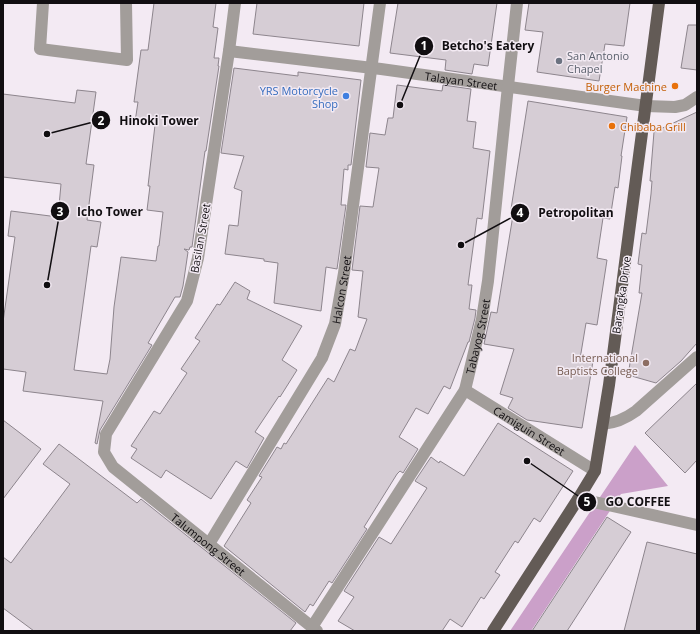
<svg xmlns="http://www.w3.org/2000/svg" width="700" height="634" viewBox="0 0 700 634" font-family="'Open Sans',sans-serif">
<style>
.forest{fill:#cba0c9}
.building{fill:#d6cdd5;stroke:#8d858d}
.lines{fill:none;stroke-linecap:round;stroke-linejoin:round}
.minor{stroke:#a29d9a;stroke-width:12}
.major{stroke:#635b56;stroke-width:12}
.worship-dot{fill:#6b7280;stroke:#f3eaf3;stroke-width:1.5}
.food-dot{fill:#e8710a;stroke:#f3eaf3;stroke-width:1.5}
.shop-dot{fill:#3f7fe0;stroke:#f3eaf3;stroke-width:1.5}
.education-dot{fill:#8d6e63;stroke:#f3eaf3;stroke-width:1.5}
.labels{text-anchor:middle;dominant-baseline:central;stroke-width:3;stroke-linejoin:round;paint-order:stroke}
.worship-label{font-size:11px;fill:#5b616d;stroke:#f3eaf3;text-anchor:start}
.street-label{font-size:11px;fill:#110e11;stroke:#f3eaf3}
.food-label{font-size:11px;fill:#c56008;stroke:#f3eaf3;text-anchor:end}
.shop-label{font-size:11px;fill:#366cbe;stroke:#f3eaf3;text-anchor:end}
.education-label{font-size:11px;fill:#785e54;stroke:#f3eaf3;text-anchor:end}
.leader{fill:none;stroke:#110e11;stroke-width:1.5}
.callout-dot{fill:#110e11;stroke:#f3eaf3;stroke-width:1.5}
.mark-label{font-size:12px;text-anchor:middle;font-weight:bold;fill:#fff}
.callout-label{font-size:12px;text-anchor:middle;font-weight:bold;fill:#110e11;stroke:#f3eaf3;stroke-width:3;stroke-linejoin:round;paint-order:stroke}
</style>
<rect width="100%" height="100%" fill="#f3eaf3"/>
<!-- forest -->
<path class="forest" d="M635 445 668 486 621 494 531 631H510Z"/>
<!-- building -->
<path class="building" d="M154 3H216L213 27 218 28 214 58H219L218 66H219L206 151H205L192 247H190L189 250 184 249 188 252 183 286 180 297H175L148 343 152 345 100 430 97 444 95 443 103 401 23 391 26 372 3 369V322L15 237 8 236 11 211 58 217 61 184 3 177V94L75 103 77 90 96 92 86 164 94 165 87 220 101 222 97 247 91 246 74 370 107 374 110 359 114 307 121 257 156 261 158 246H159L163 212 147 210 150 186H148L155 125 135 122 138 102H134L141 50H148Z
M257 3H364L359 46 253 34Z
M398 3H497L488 66 474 64 472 74 445 70 446 60 390 53Z
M529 3H630L624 46 605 44 599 81 537 72 543 32 525 30Z
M688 25H697V70L681 68Z
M234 68 298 76V72L361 80 351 165H348V170L344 169 341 205H346L337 269 326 267 321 311 274 303 278 263 264 261V259L225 254 229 225 238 226 242 191 234 188 244 156 221 153Z
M397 85 442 91 443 85 471 89 467 121 476 122 473 148 490 151 482 219 477 218 468 285H472L469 309 476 310 475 318 469 342H468L450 389 444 386 428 414 416 408 399 437 418 449 403 473 400 471 397 474 364 527 367 529 332 583 329 581 313 606 310 604 305 612 224 546 251 503 247 500 262 477 259 476 277 447 281 449 284 443 286 444 328 378 334 382 350 349 355 351 367 319 358 317 363 271 352 270 360 206 373 207 379 168 366 167 370 133 385 135 388 118H393Z
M528 101 627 117 621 156H622L618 188 615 187 610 219 603 218 597 258 607 260 597 325 586 323 580 359 593 361 582 428 527 420 508 408 513 398 500 394 514 349 484 344 491 312 497 313 514 209H511Z
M697 112V343L681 361 656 383 628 375 642 293H639L642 265 638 264 642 233 646 234 651 194 652 181H650L654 132Z
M235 282 250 291 247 299 302 326 282 360 297 370 280 397 279 396 255 432 264 438 247 468 236 461 211 499 166 470 161 478 131 458 137 449 131 446 154 411 160 414 187 373 181 369 200 341 195 338 217 304 220 305Z
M697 383V460L685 473 645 433Z
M3 420 41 449 3 499Z
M498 423 573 471 540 522 534 518 518 543 515 541 495 572 500 575 484 599 481 597 462 627 450 619 442 631H355L338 621 354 597 344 591 379 537 391 544 427 488 415 481 431 457 439 463 440 461 464 476Z
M59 444 137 503 141 499 296 623 290 631H34L3 608V557L11 563 70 484 43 464Z
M607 517 631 532 567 631H532Z
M647 542 697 554V631H624Z"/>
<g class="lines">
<!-- minor -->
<g class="minor">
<path d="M43 3 40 49 127 60 126 3"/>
<path id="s1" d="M235 3 229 51 198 258 187 301 106 434 104 452 113 467 317 631"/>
<path id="s2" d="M229 51 381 69 646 106 675 107 685 105 697 97"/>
<path id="s3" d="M465 390 595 471"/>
<path d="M603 424C616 423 625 419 636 411L697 357"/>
<path d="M578 499 608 505 697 525"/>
<path id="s4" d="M209 544 322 358 335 324 344 273 380 3"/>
<path id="s5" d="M312 627 465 390 482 319 488 281 508 86 517 3"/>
</g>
<!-- major -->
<path class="major" d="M493 631 578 499 595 471 609 385 659 3"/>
</g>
<!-- markers -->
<circle class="worship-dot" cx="559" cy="61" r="4"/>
<g class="food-dot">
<circle cx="675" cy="86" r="4"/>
<circle cx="612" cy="126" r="4"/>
</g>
<circle class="shop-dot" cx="346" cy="96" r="4"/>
<circle class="education-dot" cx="646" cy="363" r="4"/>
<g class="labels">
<!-- worship labels -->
<g class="worship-label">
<text x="567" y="55">San Antonio<tspan x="567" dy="13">Chapel</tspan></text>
</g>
<!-- street labels -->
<g class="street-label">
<text stroke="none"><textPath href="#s2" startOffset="234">Talayan Street</textPath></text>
<text transform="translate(200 238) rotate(-80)">Basilan Street</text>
<text stroke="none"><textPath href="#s4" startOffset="289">Halcon Street</textPath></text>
<text transform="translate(621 295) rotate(-82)">Barangka Drive</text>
<text stroke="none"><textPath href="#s5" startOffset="337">Tabayog Street</textPath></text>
<text stroke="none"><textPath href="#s3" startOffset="76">Camiguin Street</textPath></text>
<text stroke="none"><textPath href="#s1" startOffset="616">Talumpong Street</textPath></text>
</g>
<!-- food labels -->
<g class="food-label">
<text x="667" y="86">Burger Machine</text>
<text x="620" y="126" text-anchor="start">Chibaba Grill</text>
</g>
<!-- shop labels -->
<g class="shop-label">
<text x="338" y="90">YRS Motorcycle<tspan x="338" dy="13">Shop</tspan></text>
</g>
<!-- education labels -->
<g class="education-label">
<text x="638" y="357">International<tspan x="638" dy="13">Baptists College</tspan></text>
</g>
</g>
<!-- callouts -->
<path class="leader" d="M400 105L424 46M47 134L101 120M47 285L60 211M461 245L520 213M527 461L587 502"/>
<g class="callout-dot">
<circle cx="400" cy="105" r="4"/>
<circle cx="47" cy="134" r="4"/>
<circle cx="47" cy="285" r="4"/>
<circle cx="461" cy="245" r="4"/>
<circle cx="527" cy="461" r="4"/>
<circle cx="424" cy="46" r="10"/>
<circle cx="101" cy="120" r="10"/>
<circle cx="60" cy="211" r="10"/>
<circle cx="520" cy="213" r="10"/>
<circle cx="587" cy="502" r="10"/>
</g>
<g class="mark-label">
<text x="424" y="50">1</text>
<text x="101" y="125">2</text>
<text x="60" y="216">3</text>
<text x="520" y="217">4</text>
<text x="587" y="506">5</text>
</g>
<g class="callout-label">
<text x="488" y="50">Betcho's Eatery</text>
<text x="159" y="125">Hinoki Tower</text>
<text x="110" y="216">Icho Tower</text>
<text x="576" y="217">Petropolitan</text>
<text x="638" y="506">GO COFFEE</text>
</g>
<!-- border -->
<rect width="700" height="634" fill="none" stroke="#110e11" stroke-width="8"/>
</svg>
